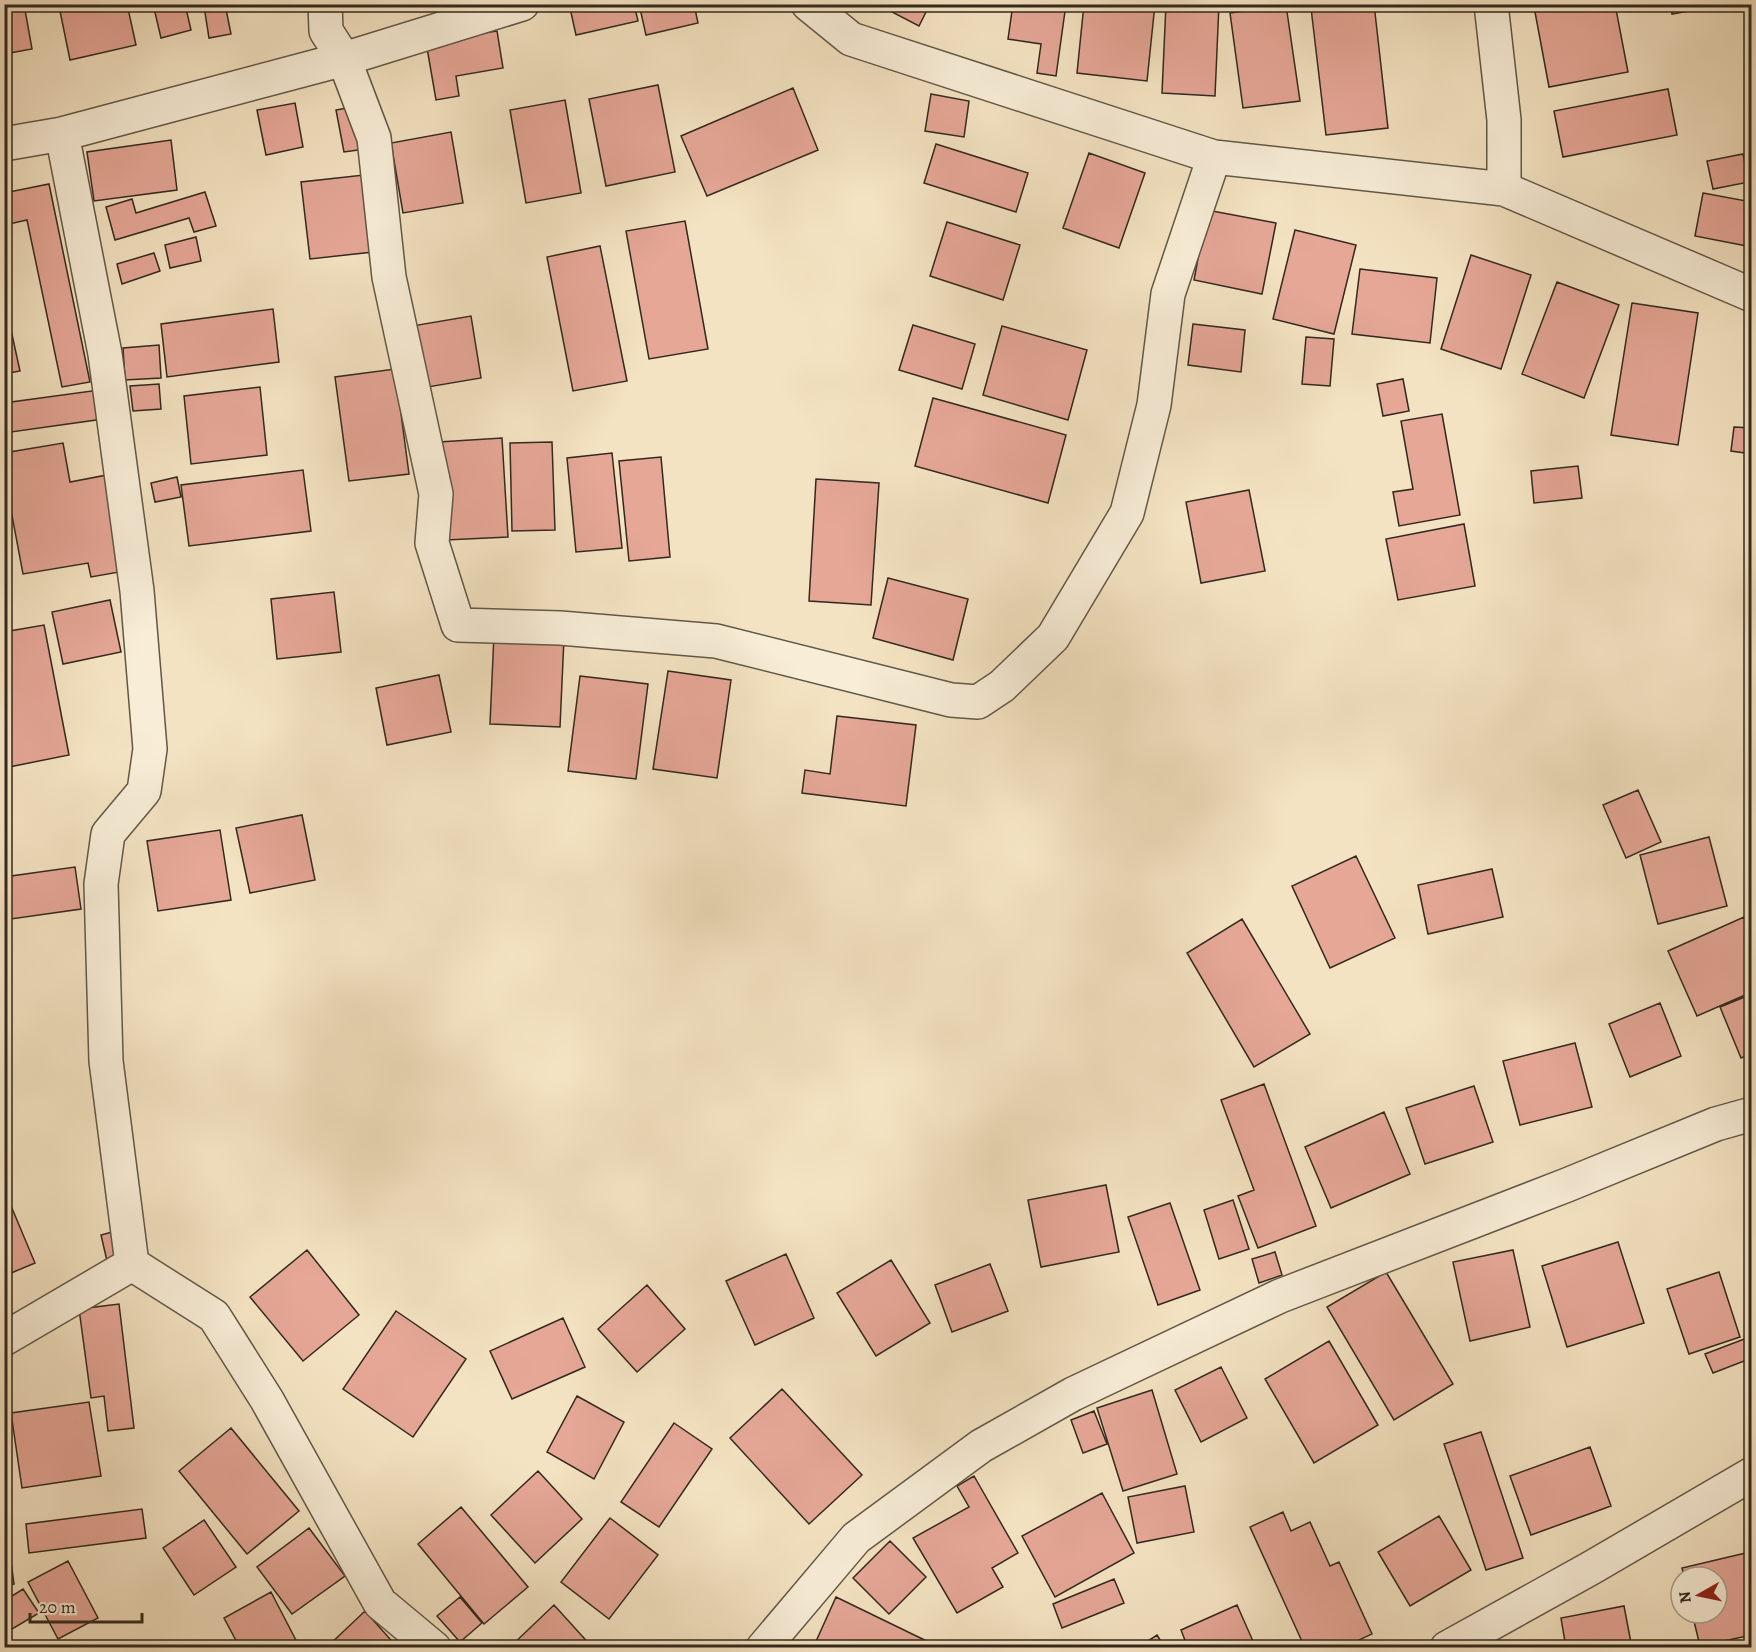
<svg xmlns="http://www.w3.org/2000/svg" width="1756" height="1652" viewBox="0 0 1756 1652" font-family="Alegreya,serif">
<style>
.building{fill:#e6a797;stroke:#32291e;stroke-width:1.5}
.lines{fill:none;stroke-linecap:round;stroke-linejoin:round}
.minor-casing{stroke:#625847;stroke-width:36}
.minor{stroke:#f8edd7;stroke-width:33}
</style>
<rect width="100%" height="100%" fill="#f4e3c2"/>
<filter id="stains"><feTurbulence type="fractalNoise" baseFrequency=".00333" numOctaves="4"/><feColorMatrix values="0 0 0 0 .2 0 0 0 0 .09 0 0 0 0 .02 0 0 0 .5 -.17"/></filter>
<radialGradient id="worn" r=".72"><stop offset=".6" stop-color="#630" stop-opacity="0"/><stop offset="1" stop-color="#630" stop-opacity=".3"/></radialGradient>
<!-- building -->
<path class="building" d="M4 4H24L32 49 4 54Z
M90 4H127L136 45 70 60 60 11Z
M153 4H185L191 30 161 38Z
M214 4H225L231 34 209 38 204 6Z
M586 4H634L638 21 576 35 570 8Z
M639 4H694L698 23 646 35Z
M896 4H930L919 26 892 12Z
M1013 4H1066L1056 76 1037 73 1041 44 1008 39Z
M1084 4H1155L1147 81 1077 73Z
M1166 4H1219L1215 96 1162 93Z
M1341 4H1374L1388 128 1326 135 1311 8Z
M1572 4H1615L1628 72 1549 87 1535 12Z
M1671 4H1726L1672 14Z
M1286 5 1300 101 1243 108 1230 13Z
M497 31 503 68 456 76 459 96 436 100 426 42Z
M658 85 675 172 606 186 589 99Z
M793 88 818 150 707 196 681 136Z
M1668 89 1677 135 1563 157 1554 111Z
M931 94 969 101 964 137 925 131Z
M565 100 581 193 526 203 510 110Z
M295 103 303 147 266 155 257 110Z
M357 106 365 149 344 152 336 110Z
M451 132 463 203 403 213 391 143Z
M171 140 177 190 94 201 87 152Z
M936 144 1028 173 1016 212 924 183Z
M1089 153 1145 173 1119 248 1063 228Z
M1743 154 1749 182 1713 189 1707 161Z
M364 175 373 252 310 259 301 182Z
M49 184 90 382 62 387 27 220 5 225 4 223V193Z
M205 192 216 226 194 232 189 218 115 240 106 207 132 199 136 213Z
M1703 193 1752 202V247L1695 236Z
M1207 210 1276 223 1262 294 1194 280Z
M685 221 708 349 649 359 626 231Z
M947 222 1020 245 1003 300 930 276Z
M1295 230 1356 245 1334 334 1273 319Z
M196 237 201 261 170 268 165 245Z
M600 246 627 381 573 391 547 257Z
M154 253 160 271 122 284 117 264Z
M1471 255 1531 275 1501 369 1441 349Z
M1360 269 1437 278 1430 343 1352 334Z
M1557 282 1619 305 1584 398 1522 374Z
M4 298 20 371 4 374Z
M1632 303 1698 313 1678 445 1611 435Z
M273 309 279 362 167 377 161 324Z
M471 316 481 378 422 388 412 326Z
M1193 324 1245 330 1241 372 1188 365Z
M913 325 975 344 962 389 899 370Z
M1002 326 1087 350 1068 420 983 395Z
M1306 337 1334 339 1330 386 1302 384Z
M159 345 161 378 125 380 123 348Z
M395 369 409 474 349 481 335 377Z
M1403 379 1409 411 1383 416 1377 384Z
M159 384 161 409 133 411 130 386Z
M260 387 267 455 191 464 184 396Z
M99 390 103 419 4 433V403Z
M933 398 1066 435 1048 503 915 466Z
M1442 414 1460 515 1399 526 1393 492 1413 489 1401 421Z
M1734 427 1752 428V454L1731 451Z
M502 438 508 537 446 540 439 442Z
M552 442 555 530 512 531 510 443Z
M63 443 70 482 107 475 125 571 91 577 88 563 23 574 4 473V453Z
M612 453 622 548 576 552 567 458Z
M661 457 670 557 629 561 619 461Z
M1578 466 1582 498 1534 503 1531 471Z
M303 470 311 531 189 546 181 485Z
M177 477 181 497 155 502 151 483Z
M816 479 879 483 871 605 809 601Z
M1249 490 1265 571 1201 583 1186 502Z
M1464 524 1475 586 1398 600 1386 539Z
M888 578 968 599 953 660 873 638Z
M334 592 341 652 277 659 271 599Z
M110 600 121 652 63 664 52 612Z
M44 625 69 755 4 768V632Z
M494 634 564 638 560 727 490 724Z
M668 671 731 680 717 778 653 769Z
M439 675 451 732 387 745 376 688Z
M580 676 648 684 636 779 568 771Z
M837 716 916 725 906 806 802 793 805 770 830 774Z
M1638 790 1661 842 1626 858 1603 805Z
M302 815 315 880 250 893 236 828Z
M220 830 231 900 158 911 147 841Z
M1709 837 1727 906 1658 924 1640 855Z
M1356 856 1395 938 1330 968 1292 886Z
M75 867 81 909 4 920V877Z
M1492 869 1503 917 1428 934 1418 885Z
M1744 917 1752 934V992L1697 1016 1668 951Z
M1242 919 1310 1034 1254 1067 1187 953Z
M1752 994V1053L1741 1058 1720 1007Z
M1660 1003 1681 1056 1630 1077 1609 1024Z
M1575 1043 1592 1107 1520 1125 1503 1061Z
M1264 1084 1316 1226 1258 1248 1238 1196 1254 1190 1221 1100Z
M1474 1086 1493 1142 1425 1164 1406 1108Z
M1384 1112 1410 1174 1331 1208 1305 1147Z
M1106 1185 1119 1252 1041 1267 1028 1200Z
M6 1194 35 1263 4 1276V1195Z
M1233 1200 1249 1249 1219 1259 1204 1210Z
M1170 1203 1200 1290 1158 1305 1128 1217Z
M123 1229 130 1255 107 1261 101 1235Z
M1618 1242 1644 1323 1567 1347 1542 1266Z
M307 1250 359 1315 303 1361 250 1297Z
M1513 1250 1530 1327 1470 1341 1453 1262Z
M1275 1252 1282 1275 1259 1283 1252 1259Z
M786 1254 814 1318 755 1345 726 1281Z
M891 1260 930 1323 876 1356 837 1293Z
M990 1264 1008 1311 952 1332 935 1285Z
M1386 1272 1453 1384 1394 1420 1327 1307Z
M1719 1272 1740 1337 1689 1354 1667 1289Z
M647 1285 685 1329 637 1372 598 1329Z
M119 1304 134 1428 108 1431 104 1396 91 1398 79 1309Z
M396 1311 466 1359 413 1437 343 1389Z
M563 1318 585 1367 512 1399 490 1351Z
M1752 1336V1358L1713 1373 1705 1354Z
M1329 1341 1378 1425 1314 1463 1265 1379Z
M1221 1367 1247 1418 1201 1442 1175 1390Z
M782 1389 862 1475 809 1524 730 1438Z
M1152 1390 1177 1474 1123 1491 1097 1408Z
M577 1396 624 1422 594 1479 547 1452Z
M89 1402 101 1476 22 1488 11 1413Z
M1094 1411 1107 1444 1083 1453 1071 1420Z
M674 1423 712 1449 659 1527 621 1502Z
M231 1428 299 1511 247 1554 179 1471Z
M1481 1432 1523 1558 1486 1570 1444 1444Z
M1590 1447 1611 1506 1531 1535 1510 1476Z
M538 1471 582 1519 535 1563 491 1515Z
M974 1476 1018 1553 992 1568 1003 1587 957 1613 913 1538 969 1507 957 1486Z
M1185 1486 1194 1532 1137 1543 1128 1497Z
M1102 1493 1134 1553 1055 1597 1022 1536Z
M461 1507 528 1587 484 1624 418 1544Z
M4 1509 14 1584 4 1585Z
M142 1509 146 1538 29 1553 26 1524Z
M1283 1512 1291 1531 1310 1522 1330 1566 1339 1562 1372 1634 1342 1648H1305L1250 1527Z
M1439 1516 1471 1570 1410 1606 1378 1552Z
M610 1518 658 1555 609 1619 561 1582Z
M204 1520 236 1567 194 1595 163 1548Z
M309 1528 345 1576 292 1614 257 1567Z
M890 1541 926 1577 889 1614 853 1578Z
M1750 1552 1752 1560V1635L1700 1646 1692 1613H1717V1577H1684L1682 1568Z
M68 1561 98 1618 58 1639 28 1582Z
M1114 1579 1124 1603 1062 1628 1053 1604Z
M23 1589 39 1613 12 1629 4 1618V1601Z
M271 1592 300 1648H240L224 1618Z
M460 1597 482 1623 460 1642 437 1616Z
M836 1597 941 1648H813Z
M554 1605 593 1648H509Z
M1237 1605 1256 1648H1188L1181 1630Z
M1624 1606 1632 1648H1566L1561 1618Z
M365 1611 398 1648H326Z
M1157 1635 1165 1648H1137Z"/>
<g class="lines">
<!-- minor casing -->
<g class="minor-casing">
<path id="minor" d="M325 4 326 31 344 59 374 138 389 277 436 494 432 543 458 625 560 628 716 641 951 700 978 702 1002 686 1053 637 1127 513 1154 405 1168 294 1214 157
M808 4 851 39 1214 157 1504 189 1752 295
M1491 4 1504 120V189
M62 134 105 354 137 591 150 749 144 791 108 834 101 884 106 1061 132 1264
M4 144 62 134 344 59 522 4
M132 1264 214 1316 267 1400 380 1603 434 1648
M4 1339 132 1264
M763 1648 856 1538 981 1446 1073 1394 1280 1296 1567 1185 1716 1124 1752 1114
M1447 1648 1591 1568 1752 1474"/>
</g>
<!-- minor -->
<use href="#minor" class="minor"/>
</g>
<!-- margin -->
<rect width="1756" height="1652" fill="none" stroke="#f4e3c2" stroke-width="24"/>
<rect x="6" y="6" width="1744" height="1640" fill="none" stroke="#32291e" stroke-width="3"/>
<rect x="12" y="12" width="1732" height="1628" fill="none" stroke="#32291e" stroke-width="1.5"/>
<!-- north arrow -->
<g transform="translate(1699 1595) rotate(261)"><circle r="28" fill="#f8edd7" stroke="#a99f8d" stroke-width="1.5"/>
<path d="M0-4.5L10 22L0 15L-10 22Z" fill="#8f2418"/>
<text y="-9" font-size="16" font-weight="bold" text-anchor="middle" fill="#32291e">N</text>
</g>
<!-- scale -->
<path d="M30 1613v9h112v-9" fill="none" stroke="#32291e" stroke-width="3"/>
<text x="39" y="1613" font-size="18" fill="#32291e" stroke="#f8edd7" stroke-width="4.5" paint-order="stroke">20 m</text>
<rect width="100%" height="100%" filter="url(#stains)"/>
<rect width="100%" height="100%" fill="url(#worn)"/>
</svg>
